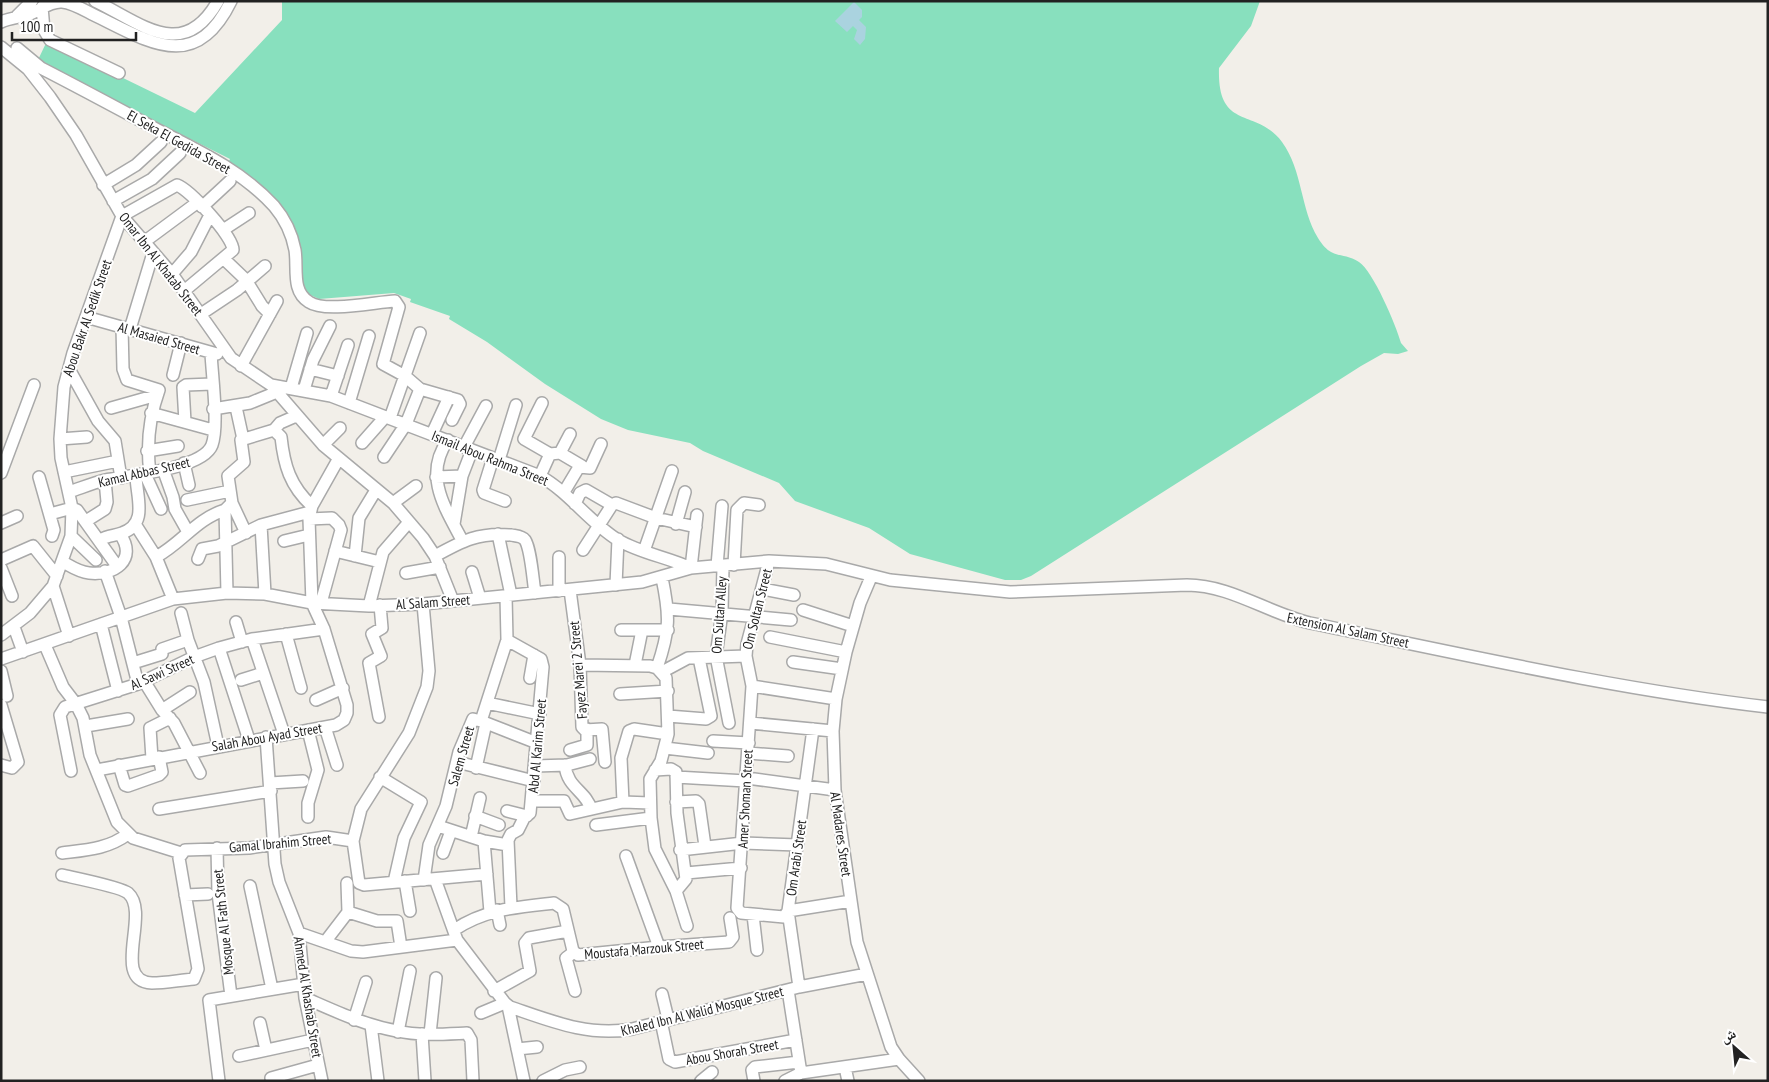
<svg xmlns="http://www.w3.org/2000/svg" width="1769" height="1082" viewBox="0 0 1769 1082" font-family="'PT Sans Narrow','Noto Naskh Arabic',sans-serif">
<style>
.pitch{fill:#88e0be}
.water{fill:#aad3df}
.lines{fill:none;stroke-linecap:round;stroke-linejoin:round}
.minor-casing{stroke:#a9a9a9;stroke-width:14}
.minor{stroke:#fff;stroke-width:11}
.labels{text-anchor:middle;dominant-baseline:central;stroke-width:4;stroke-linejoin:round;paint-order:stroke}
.street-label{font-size:14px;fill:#222;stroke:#fff}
</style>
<rect width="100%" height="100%" fill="#f2efe9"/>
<!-- pitch -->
<path class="pitch" d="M282 1H1260L1251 26 1219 68C1217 132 1256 107 1282 142 1303 171 1300 208 1318 238 1332 261 1342 251 1359 262 1373 271 1396 325 1401 343L1408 351 1398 354 1384 353 1361 366 1031 576 1021 580H1005L910 554 869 528 795 501 779 483 703 451 690 443 628 430 601 419 545 384 487 342 449 319 450 316 410 302 411 299 394 293 319 299 304 292 292 231 227 165 230 159 37 62 47 41 195 113 282 20Z"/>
<!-- water -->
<path class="water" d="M854 2 862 10V17L859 20 866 27 865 39 860 45 854 39 857 30 853 26 847 32 835 21Z"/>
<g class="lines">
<!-- minor casing -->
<g class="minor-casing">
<path id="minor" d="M95 1C141 23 183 63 218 1
M42 7 44 30 50 40 119 73
M17 16 32 1
M1 22C10 18 18 18 27 15 39 12 48 1 62 2 73 3 84 10 94 15 148 41 195 75 231 1
M1 47 28 69 50 97 76 135 122 216 172 274 231 358 271 385 323 445 393 503 423 538 435 556 453 601
M17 48 41 68C80 88 119 109 158 130 199 151 242 171 274 206 285 219 292 234 295 250 298 268 291 291 309 302 325 313 375 302 395 301L399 307 383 364 405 376 420 389 458 400 460 404 452 420
M103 185 136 165 161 142
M113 201 152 179 180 153
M202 207 230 181
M223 230 249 213
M144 242 198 202
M224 259 246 280 262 306 270 314
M172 274 191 252 210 215
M201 314 237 290 265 266
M86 317 217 354
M122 327 123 369 127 380 159 390C149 418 146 443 150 473
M130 329 153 253
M241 366 277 301
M69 369 98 421 115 441 121 478
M310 369 338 376
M173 375 181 343
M271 385 331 396 540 476C570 493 589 522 618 540 640 553 667 557 691 568L697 515
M291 388 307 333
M304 390 313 360 330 326
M331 396 348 345
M349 403 369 336
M542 403 524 439 550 454
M236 407 243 439
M111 408 157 395
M213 409 250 403 277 392
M151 413 213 430
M390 418 420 333
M185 422 183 387 186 385 212 384
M274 430 281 437C284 465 290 486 312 506
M274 430 280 423 296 416
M432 434 449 397
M60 439 87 437
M448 440C423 475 445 508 462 540
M362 443 385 417
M323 445 340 428
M464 447 486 406
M147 451 178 446
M560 453 570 434
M550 454 560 453 582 466
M384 457 406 424 420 389
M493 458 483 490 484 493 505 501
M499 460 516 405
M184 463 189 485
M163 469 173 497 175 509 188 532
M64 472 118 461
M1 473 34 385
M145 474 161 509
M540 476 550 454
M39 477 54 530 52 536
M436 477 462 476
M69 492C81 488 93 483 105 480 129 475 203 469 212 445 219 426 212 375 211 353
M564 492 579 467 590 468 601 444
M187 500 230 491
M393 503 416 486
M575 504 580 493 586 490 612 505
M50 514 72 508 77 510 117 566
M309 519 332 518 339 525 341 530 321 603
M86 521 105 509 107 502 105 480
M1 523 17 516
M135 524 156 557 173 599
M454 524 462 476 472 450
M676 524 685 492
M261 525 265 594
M246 533 232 503 228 476 244 462 241 440 274 430
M498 534 511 595
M71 536 96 560
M100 540C108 535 114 536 122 533 149 524 136 496 136 475
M284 541 309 535
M583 550 612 505 616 503 656 518 696 527
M335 551 380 562
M644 551 672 471
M355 556 359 518 376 490
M435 556C462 541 479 532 511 535 516 536 522 536 525 540 531 549 533 581 535 593
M156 557C182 543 196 519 225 510
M559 557V591
M198 559 202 549 218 546 261 525 310 512
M1 560 33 546 57 576
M769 561 747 644 746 656 752 686 737 908 741 913 784 917 788 911 851 901
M63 562C72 567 79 572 89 573 114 576 138 560 120 534
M734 565 737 510 744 503 759 505
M717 566 722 506
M723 566 722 612 716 656 729 723
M1 568 12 596
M105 571 121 617 138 684
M472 572 480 598
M406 573 440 567
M871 577 860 603 846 652 836 699 833 731 835 790 857 942 891 1047 899 1059 919 1081
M616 585 618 539
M53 586 69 636
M762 589 794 595
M570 590 580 665 582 727 585 730 602 729 605 762
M227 593 225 510 232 503
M506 596 507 640 541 659 543 667 530 813 524 818 518 830 511 834 508 840 511 907
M423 604 429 671 427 687 409 733 361 809 353 841 359 883 364 885 487 874
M369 606 383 552 409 522
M669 609 791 620
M803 610 853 626
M181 613 188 640 204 682 218 746
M236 622 242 642
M101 624 118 691
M14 627 23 652
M621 630H668
M286 634 301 688
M1 635 30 613 53 586 71 536 72 508 61 458 60 439 64 387 73 353 122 216 177 185C190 190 233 236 233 250L184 291
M770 637 846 652
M252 639 284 734
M45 645 63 687 76 704 83 718 90 755 117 822 133 838 181 853
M219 648 249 740
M162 649 188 640
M1 659 173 599 227 593 265 594 312 603 369 606 423 604 642 582 691 568 769 561 826 564 890 580 1010 592 1187 585C1230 585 1268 613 1310 623 1462 654 1614 689 1768 707
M793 662 842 669
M133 663 162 654
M580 665 650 666 657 668 666 678 668 734 661 761 650 779 651 818 655 849 676 891 687 926
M635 665 642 630
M657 668C670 630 670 616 662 578
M1 671 7 696
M662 672 688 658 746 656
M530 678 534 655
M241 680 263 673
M144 681 162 710 174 723 200 773
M752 686 836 699
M620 694 668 691
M316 700 343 688
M487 703 540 714
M1 705 18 762 12 768 1 765
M162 710 190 692
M668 716 706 719 711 716 699 658
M379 717 369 663 381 656 372 634 382 628 380 605
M481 721 537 743
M750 723 833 731
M86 726 128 719
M325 727 337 765
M308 730 318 770 308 803V817
M266 737 275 864 279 882 299 933 305 998 322 1081
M713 741 749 743
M665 748 708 753
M570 750 587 745V729
M748 753 788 756
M152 759 150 728 170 718
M457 762 534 781
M119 765 125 785 128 786 159 775 162 772 159 757
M565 765C567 788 586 791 591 809
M535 766 567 765 590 759
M476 768 486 723
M97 770 336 725 344 720 347 713V705L324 629 312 603 309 519 312 506 339 458
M655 770 671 769 676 772 677 813 686 879 676 891
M71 771 60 715 65 707 138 684 194 657 219 648 252 639 324 629
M380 777 421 802 404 838 394 882
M676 777 746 781
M747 778 835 790
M270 783 303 781
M533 801H564L570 814 623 802 650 803
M623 802 621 758 629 731 634 729 668 734
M676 802 696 801 699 804 705 846
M159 809 271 791
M507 811 527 816
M475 816 499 825
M596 825 651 818
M438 826 484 841 508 845
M471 837 480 798
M484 841 490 912
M217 848 218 893 231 996
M680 850 743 843 798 845
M62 853C86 850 108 849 128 834
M443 853 451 831
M626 856 659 947
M686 873 741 868
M62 875C75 878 121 887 128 893 151 913 110 981 152 983 166 983 180 980 194 979L198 969 179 858 185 850 249 848 326 837 353 841
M435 879 457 940 505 1003 510 1007C551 1021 589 1037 632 1029L799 987 867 974
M424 880 429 845 446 806 459 752 473 719 481 721 507 640
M405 881 410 911
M250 886 272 989
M185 895 208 894
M497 910 500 925
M348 912 377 921H397L401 947
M753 915 757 950
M454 930C485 909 518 907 554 903L563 909 573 951 578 955 659 947 729 942 733 937 730 918
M299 933 351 951 363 952 457 940
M325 942 348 912 347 883
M574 952 566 958 575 991
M799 987 788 911 813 729
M788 990 801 1073
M494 991 530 971 525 943 529 938 568 931
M662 994 668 1019
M305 998C335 1011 364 1025 397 1031 420 1036 444 1034 467 1033L471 1040 473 1081
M508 1006 524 1081
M481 1013 505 1003
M354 1020 366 982
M661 1021 669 1059 675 1062 796 1040
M260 1023 266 1050
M371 1025 378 1081
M398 1032 410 971
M422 1034 425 1081
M430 1034 436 978
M517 1049 537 1047
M239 1056 313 1040
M845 1067 848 1081
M271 1078 318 1065
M219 1081 209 1000 304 984
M543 1081 565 1070 580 1067
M701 1081 712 1072
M754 1081 752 1070 755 1067 799 1062
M785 1081 801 1073 899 1059"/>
</g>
<!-- minor -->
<use href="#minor" class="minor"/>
</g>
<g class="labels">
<!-- street labels -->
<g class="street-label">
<text transform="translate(179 142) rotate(29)">El Seka El Gedida Street</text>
<text transform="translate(161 264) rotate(52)">Omar Ibn Al Khatab Street</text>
<text transform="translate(87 318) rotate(-71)">Abou Bakr Al Sedik Street</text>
<text transform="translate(159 338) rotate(16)">Al Masaied Street</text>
<text transform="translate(490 458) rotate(22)">Ismail Abou Rahma Street</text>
<text transform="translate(144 472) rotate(-13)">Kamal Abbas Street</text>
<text transform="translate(433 602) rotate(-4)">Al Salam Street</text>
<text transform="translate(757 609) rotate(-76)">Om Soltan Street</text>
<text transform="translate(719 615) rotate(-86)">Om Sultan Alley</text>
<text transform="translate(1348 630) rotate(12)">Extension Al Salam Street</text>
<text transform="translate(578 670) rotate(-95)">Fayez Marei 2 Street</text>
<text transform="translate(162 672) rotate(-24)">Al Sawi Street</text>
<text transform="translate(267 737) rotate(-10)">Salah Abou Ayad Street</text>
<text transform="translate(537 746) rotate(-85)">Abd Al Karim Street</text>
<text transform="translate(461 756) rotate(-74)">Salem Street</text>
<text transform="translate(745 799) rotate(-87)">Amer Shoman Street</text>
<text transform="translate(841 834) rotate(82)">Al Madares Street</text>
<text transform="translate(280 843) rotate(-5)">Gamal Ibrahim Street</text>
<text transform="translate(796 858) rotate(-82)">Om Arabi Street</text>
<text transform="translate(223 922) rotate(-96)">Mosque Al Fath Street</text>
<text transform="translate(644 949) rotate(-5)">Moustafa Marzouk Street</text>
<text transform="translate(308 997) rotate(81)">Ahmed Al Khashab Street</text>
<text transform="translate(702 1011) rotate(-14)">Khaled Ibn Al Walid Mosque Street</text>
<text transform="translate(732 1052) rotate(-10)">Abou Shorah Street</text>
</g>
</g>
<!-- border -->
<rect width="1769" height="1082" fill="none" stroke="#222222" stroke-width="5"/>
<!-- north arrow -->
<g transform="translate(1734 1047) rotate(333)" stroke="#ffffff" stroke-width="4" paint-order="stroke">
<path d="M0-4L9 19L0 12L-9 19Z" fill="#222222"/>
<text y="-8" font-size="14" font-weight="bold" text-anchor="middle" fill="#222222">ش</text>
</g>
<!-- scale -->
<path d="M12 32v8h124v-8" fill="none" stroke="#222222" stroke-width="2.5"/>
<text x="20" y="32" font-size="15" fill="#222222" stroke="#ffffff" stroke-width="4" paint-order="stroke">100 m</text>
</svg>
